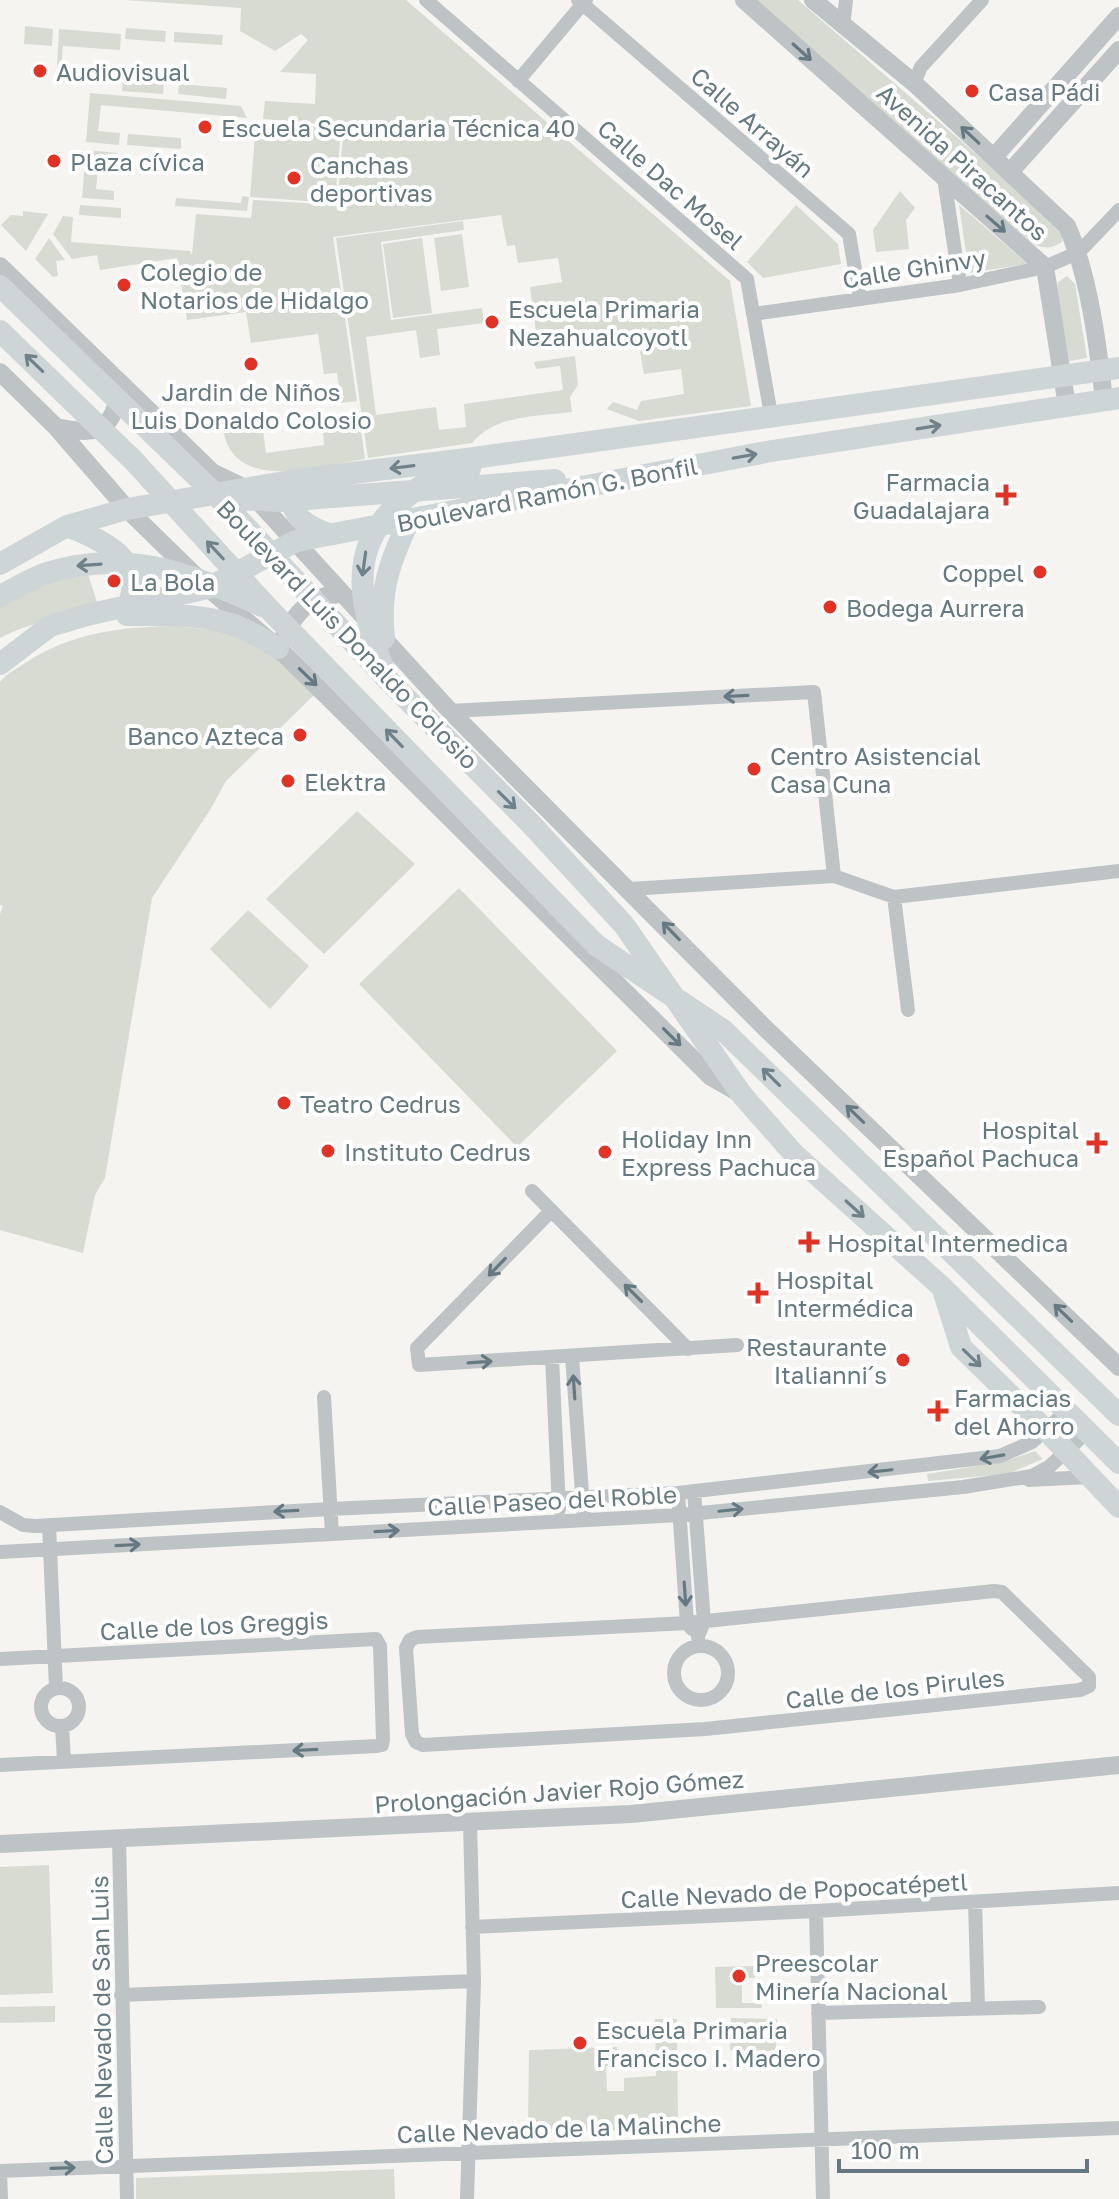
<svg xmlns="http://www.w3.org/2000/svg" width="1119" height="2199" viewBox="0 0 1119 2199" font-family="'Golos Text',sans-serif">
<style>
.green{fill:#d7dbd2}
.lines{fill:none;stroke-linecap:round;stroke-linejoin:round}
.minor{stroke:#bec3c5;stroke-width:14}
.tertiary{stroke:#bec3c5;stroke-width:18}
.primary{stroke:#ced5d7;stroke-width:22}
.oneway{stroke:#647981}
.oneway2{stroke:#6f828a}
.poi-dot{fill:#e03325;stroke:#fff;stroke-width:3}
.labels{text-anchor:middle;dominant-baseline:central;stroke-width:8;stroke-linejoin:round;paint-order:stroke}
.poi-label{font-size:24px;fill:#647981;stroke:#fff;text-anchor:start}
.street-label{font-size:24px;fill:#647981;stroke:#fff}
</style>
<rect width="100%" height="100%" fill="#f5f4f1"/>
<!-- green -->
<path class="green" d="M126 0H406L730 281 751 406 639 421 607 409 613 402 637 410 641 401 684 394 681 369 644 374 640 352 650 341 657 339 643 327 630 344 614 329 537 339 530 287 562 282 558 258 518 263 515 245 507 246 501 215 333 237 357 401 341 403 337 373 324 374 318 334 251 343 246 312 187 320 177 258 100 270 97 255 72 259 53 234 63 216 73 217 71 242 190 251 192 255 196 214 251 218 253 200 337 205 344 126 263 119 265 101 315 104 316 74 280 72 308 40 301 34 275 51 240 31 241 8Z
M755 0H798L1054 221 1062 232V242C1051 249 1045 249 1033 244Z
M25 26 53 29 52 46 24 44Z
M126 28 166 31 165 42 125 39Z
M59 29 121 34 120 50 63 46 61 68H57Z
M174 32 223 35 222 45 174 42Z
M123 78 164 81 163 94 122 91Z
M179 84 227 88 226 99 178 94Z
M90 93 241 106 247 118 101 105 98 131 120 133 119 145 86 142Z
M256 123 341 129 335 203 250 197Z
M128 134 181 138V149L127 145Z
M86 150 118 153 117 161 99 160 96 189 114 191V200L82 198Z
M900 191 915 208 906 220 909 249 876 252 873 230Z
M242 196 249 197 247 211 175 206 176 198 241 203Z
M80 205 121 208V218L79 215Z
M796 205 838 244 841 264 763 278 747 262Z
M959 205 1028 264 969 273Z
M23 211 48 214 26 251 1 225 11 215 23 216Z
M463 221 464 230 381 242 391 320 482 308 484 323 437 329 440 355 420 358 416 330 366 337 376 415 436 407 439 430 466 427 464 404 563 390 560 366 536 369 534 362 575 356 578 385 570 397 572 412C536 417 497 414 472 443L368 458 336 238Z
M462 234 469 287 441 291 434 238Z
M49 238 65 260 56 261 58 276 53 277 35 259Z
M422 238 432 313 393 318 383 244Z
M1067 276 1075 284 1087 358 1069 361 1057 288 1058 282Z
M359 416 365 459C320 466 232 495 223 428L262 424 266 453 324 445 322 422Z
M87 571 97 602 17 630 0 638V602L23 588Z
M176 626 220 631 253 643 294 667 314 695 226 781 210 810 152 898 105 1178 95 1195 83 1253 0 1230V914L3 906 0 905V682C6 674 16 669 25 663 72 632 121 627 176 626Z
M357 811 415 864 324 954 266 899Z
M459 888 617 1051 517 1147 359 984Z
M248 910 309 966 270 1009 210 949Z
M1035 1451 1043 1459 1007 1474 928 1481 927 1474 1002 1462Z
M49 1865 53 1993 0 1995V1867Z
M754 1966 755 1978H742V2003H761L762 2008H716L715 1967Z
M55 2006V2022L0 2023V2007Z
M731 2018 777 2019 776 2051 730 2050Z
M655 2019H677L678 2128 479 2135V2126L528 2125 529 2050 617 2047V2065L606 2066 607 2091H624V2078L656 2076Z
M394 2169 395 2199H136V2178Z"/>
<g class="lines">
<!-- minor -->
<path class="minor" d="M426 0 747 279 771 415
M578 0 849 234 860 299
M843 27 846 0
M518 81 586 0
M914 83 921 67 982 0
M944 178 960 285
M753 314 960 285 1045 267 1079 252 1119 210
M450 711 814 692 834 876
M630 889 834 876 894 897 1119 871
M894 897 908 1010
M532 1191 688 1349
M551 1211 417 1348 419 1365 737 1345
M572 1356 584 1520
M552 1357 559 1509
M324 1397 332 1534
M1029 1480 1090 1477
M694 1491 704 1622 698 1636 699 1646
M678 1493 687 1623 692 1629
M0 1512 23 1525 35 1526 330 1509 678 1493 1000 1456 1032 1442 1068 1410
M49 1525 56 1688
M0 1552 680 1515 963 1487 1032 1476 1049 1467 1088 1431
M994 1591 1002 1592 1008 1598 1089 1677V1686L1080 1690 705 1729 423 1745 416 1742 412 1734 406 1648 410 1640 417 1637 687 1623Z
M674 1673a27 27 0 1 1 54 0a27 27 0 1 1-54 0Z
M0 1659 376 1639 380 1646 383 1739 382 1745 377 1746 0 1765
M41 1707a19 19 0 1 1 38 0a19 19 0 1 1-38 0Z
M62 1726 64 1761
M119 1839 127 2199
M975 1902 978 2008
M816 1911 823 2199
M472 1927 816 1911 1119 1893
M121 1995 474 1981
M818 2013 1039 2007
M0 2171 1119 2128
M0 2171 1 2199
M467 2199 474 1981 470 1822"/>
<!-- tertiary -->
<path class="tertiary" d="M744 0 1045 267 1067 406
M813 0 914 83 1067 226C1089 275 1098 346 1104 400
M994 157 1119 16
M1010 172 1119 50
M0 266 212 472 247 489 450 711 765 1028 1119 1367
M0 372 56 427 127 509 208 588 278 648 338 707 711 1077 739 1093
M56 427C94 435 113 434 119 391
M282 640C295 613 309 595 341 594
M0 1844 631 1814 1119 1765"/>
<!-- primary -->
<path class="primary" d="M0 286 218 497 387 679 531 824 624 925 742 1095 795 1155 943 1288 1119 1463
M0 331 133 460 270 610 596 945 723 1030 1119 1415
M293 489C289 517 305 525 328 534
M235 499 280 501 555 480
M67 526C103 540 147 560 128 606
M0 564 67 526 127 509 296 480 474 458 1119 368
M0 596C14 589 29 580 44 574 125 547 189 573 262 606
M127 615C164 615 204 613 239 627 253 632 265 641 278 648
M384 638C379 591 389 563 409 521
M0 664 50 626 87 615 208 588 296 541 772 451 1119 398
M384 670C362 612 344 551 398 504 407 497 418 487 428 482 441 476 456 473 470 469
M944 1293 961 1347 1047 1431 1119 1507"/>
</g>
<!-- one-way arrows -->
<defs><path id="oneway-shaft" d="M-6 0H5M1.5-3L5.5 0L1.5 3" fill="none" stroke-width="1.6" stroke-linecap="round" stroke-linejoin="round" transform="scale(2)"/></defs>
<g class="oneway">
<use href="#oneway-shaft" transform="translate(802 52) rotate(42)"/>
<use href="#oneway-shaft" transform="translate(970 135) rotate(-137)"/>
<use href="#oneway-shaft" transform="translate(996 224) rotate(41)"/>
<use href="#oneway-shaft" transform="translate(308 677) rotate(44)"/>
<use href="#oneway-shaft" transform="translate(736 696) rotate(177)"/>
<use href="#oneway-shaft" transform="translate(671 931) rotate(-134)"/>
<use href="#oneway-shaft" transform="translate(672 1037) rotate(45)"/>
<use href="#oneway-shaft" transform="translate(855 1114) rotate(-136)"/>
<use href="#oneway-shaft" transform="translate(497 1267) rotate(134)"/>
<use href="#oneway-shaft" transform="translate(633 1293) rotate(-135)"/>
<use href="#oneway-shaft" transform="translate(1063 1313) rotate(-136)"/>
<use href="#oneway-shaft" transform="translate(480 1362) rotate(-4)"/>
<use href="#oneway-shaft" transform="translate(574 1387) rotate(-94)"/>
<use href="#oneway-shaft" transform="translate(992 1457) rotate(170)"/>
<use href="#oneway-shaft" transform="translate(880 1471) rotate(174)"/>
<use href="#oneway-shaft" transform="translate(731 1510) rotate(-6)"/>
<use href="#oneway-shaft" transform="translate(286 1511) rotate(177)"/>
<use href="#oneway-shaft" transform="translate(387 1531) rotate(-3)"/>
<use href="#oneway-shaft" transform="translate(128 1545) rotate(-3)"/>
<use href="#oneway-shaft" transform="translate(685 1594) rotate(86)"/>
<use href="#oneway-shaft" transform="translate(305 1750) rotate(177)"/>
<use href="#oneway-shaft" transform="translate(63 2168) rotate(-2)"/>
</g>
<g class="oneway2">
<use href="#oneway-shaft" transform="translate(34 363) rotate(-136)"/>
<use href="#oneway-shaft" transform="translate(929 427) rotate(-9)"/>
<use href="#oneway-shaft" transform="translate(745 456) rotate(-10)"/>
<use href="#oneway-shaft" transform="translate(402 467) rotate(173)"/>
<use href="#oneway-shaft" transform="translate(215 550) rotate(-133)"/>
<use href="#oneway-shaft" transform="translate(364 564) rotate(98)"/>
<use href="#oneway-shaft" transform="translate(89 565) rotate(176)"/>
<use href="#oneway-shaft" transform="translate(394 738) rotate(-134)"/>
<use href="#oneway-shaft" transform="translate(507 800) rotate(45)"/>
<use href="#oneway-shaft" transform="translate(771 1077) rotate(-135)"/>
<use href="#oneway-shaft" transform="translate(855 1209) rotate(42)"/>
<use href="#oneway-shaft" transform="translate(972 1358) rotate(44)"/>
</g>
<!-- markers -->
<g class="poi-dot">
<circle cx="40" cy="71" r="8"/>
<circle cx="972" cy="91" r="8"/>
<circle cx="205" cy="127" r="8"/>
<circle cx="54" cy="161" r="8"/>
<circle cx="294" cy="178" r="8"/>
<circle cx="124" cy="285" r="8"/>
<circle cx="492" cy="322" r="8"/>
<circle cx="251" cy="364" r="8"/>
<path d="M1002 483h8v8h8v8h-8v8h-8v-8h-8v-8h8z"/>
<circle cx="1040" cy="572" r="8"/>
<circle cx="114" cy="581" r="8"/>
<circle cx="830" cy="607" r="8"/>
<circle cx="300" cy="735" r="8"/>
<circle cx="754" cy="769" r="8"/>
<circle cx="288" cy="781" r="8"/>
<circle cx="284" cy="1103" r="8"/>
<path d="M1093 1131h8v8h8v8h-8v8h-8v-8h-8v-8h8z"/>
<circle cx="328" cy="1151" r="8"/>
<circle cx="605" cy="1152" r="8"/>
<path d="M805 1230h8v8h8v8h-8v8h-8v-8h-8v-8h8z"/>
<path d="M754 1281h8v8h8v8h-8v8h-8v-8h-8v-8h8z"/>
<circle cx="903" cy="1360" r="8"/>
<path d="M934 1399h8v8h8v8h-8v8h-8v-8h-8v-8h8z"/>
<circle cx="739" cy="1976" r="8"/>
<circle cx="580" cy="2043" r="8"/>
</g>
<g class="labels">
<!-- poi labels -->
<g class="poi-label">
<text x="56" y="71">Audiovisual</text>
<text x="988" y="91">Casa Pádi</text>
<text x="221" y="127">Escuela Secundaria Técnica 40</text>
<text x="70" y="161">Plaza cívica</text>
<text x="310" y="164">Canchas<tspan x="310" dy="28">deportivas</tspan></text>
<text x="140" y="271">Colegio de<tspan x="140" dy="28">Notarios de Hidalgo</tspan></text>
<text x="508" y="308">Escuela Primaria<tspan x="508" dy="28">Nezahualcoyotl</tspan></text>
<text x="251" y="391" text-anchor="middle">Jardin de Niños<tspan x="251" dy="28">Luis Donaldo Colosio</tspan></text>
<text x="990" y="481" text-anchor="end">Farmacia<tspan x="990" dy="28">Guadalajara</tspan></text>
<text x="1024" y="572" text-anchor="end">Coppel</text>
<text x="130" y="581">La Bola</text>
<text x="846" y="607">Bodega Aurrera</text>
<text x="284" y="735" text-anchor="end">Banco Azteca</text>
<text x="770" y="755">Centro Asistencial<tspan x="770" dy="28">Casa Cuna</tspan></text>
<text x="304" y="781">Elektra</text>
<text x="300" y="1103">Teatro Cedrus</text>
<text x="1079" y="1129" text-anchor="end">Hospital<tspan x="1079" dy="28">Español Pachuca</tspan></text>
<text x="621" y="1138">Holiday Inn<tspan x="621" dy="28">Express Pachuca</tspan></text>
<text x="344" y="1151">Instituto Cedrus</text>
<text x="827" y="1242">Hospital Intermedica</text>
<text x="776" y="1279">Hospital<tspan x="776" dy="28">Intermédica</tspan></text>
<text x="887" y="1346" text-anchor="end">Restaurante<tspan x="887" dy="28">Italianni´s</tspan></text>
<text x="954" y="1397">Farmacias<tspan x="954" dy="28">del Ahorro</tspan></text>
<text x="755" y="1962">Preescolar<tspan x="755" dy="28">Minería Nacional</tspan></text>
<text x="596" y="2029">Escuela Primaria<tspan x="596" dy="28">Francisco I. Madero</tspan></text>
</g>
<!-- street labels -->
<g class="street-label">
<text transform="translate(753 122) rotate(41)">Calle Arrayán</text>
<text transform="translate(963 162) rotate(42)">Avenida Piracantos</text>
<text transform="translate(671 184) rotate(41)">Calle Dac Mosel</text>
<text transform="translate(914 268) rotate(-9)">Calle Ghinvy</text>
<text transform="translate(547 494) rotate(-11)">Boulevard Ramón G. Bonfil</text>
<text transform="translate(348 634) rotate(46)">Boulevard Luis Donaldo Colosio</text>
<text transform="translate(552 1500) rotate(-3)">Calle Paseo del Roble</text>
<text transform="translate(214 1625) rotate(-3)">Calle de los Greggis</text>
<text transform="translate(895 1688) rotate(-6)">Calle de los Pirules</text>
<text transform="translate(559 1791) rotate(-4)">Prolongación Javier Rojo Gómez</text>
<text transform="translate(794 1890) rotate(-3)">Calle Nevado de Popocatépetl</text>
<text transform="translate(101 2020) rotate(-91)">Calle Nevado de San Luis</text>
<text transform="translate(559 2128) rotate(-2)">Calle Nevado de la Malinche</text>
</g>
</g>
<!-- scale -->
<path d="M839 2159v12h248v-12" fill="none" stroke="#647981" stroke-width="4"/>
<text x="851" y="2159" font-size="24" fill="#647981" stroke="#ffffff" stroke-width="6" paint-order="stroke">100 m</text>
</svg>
